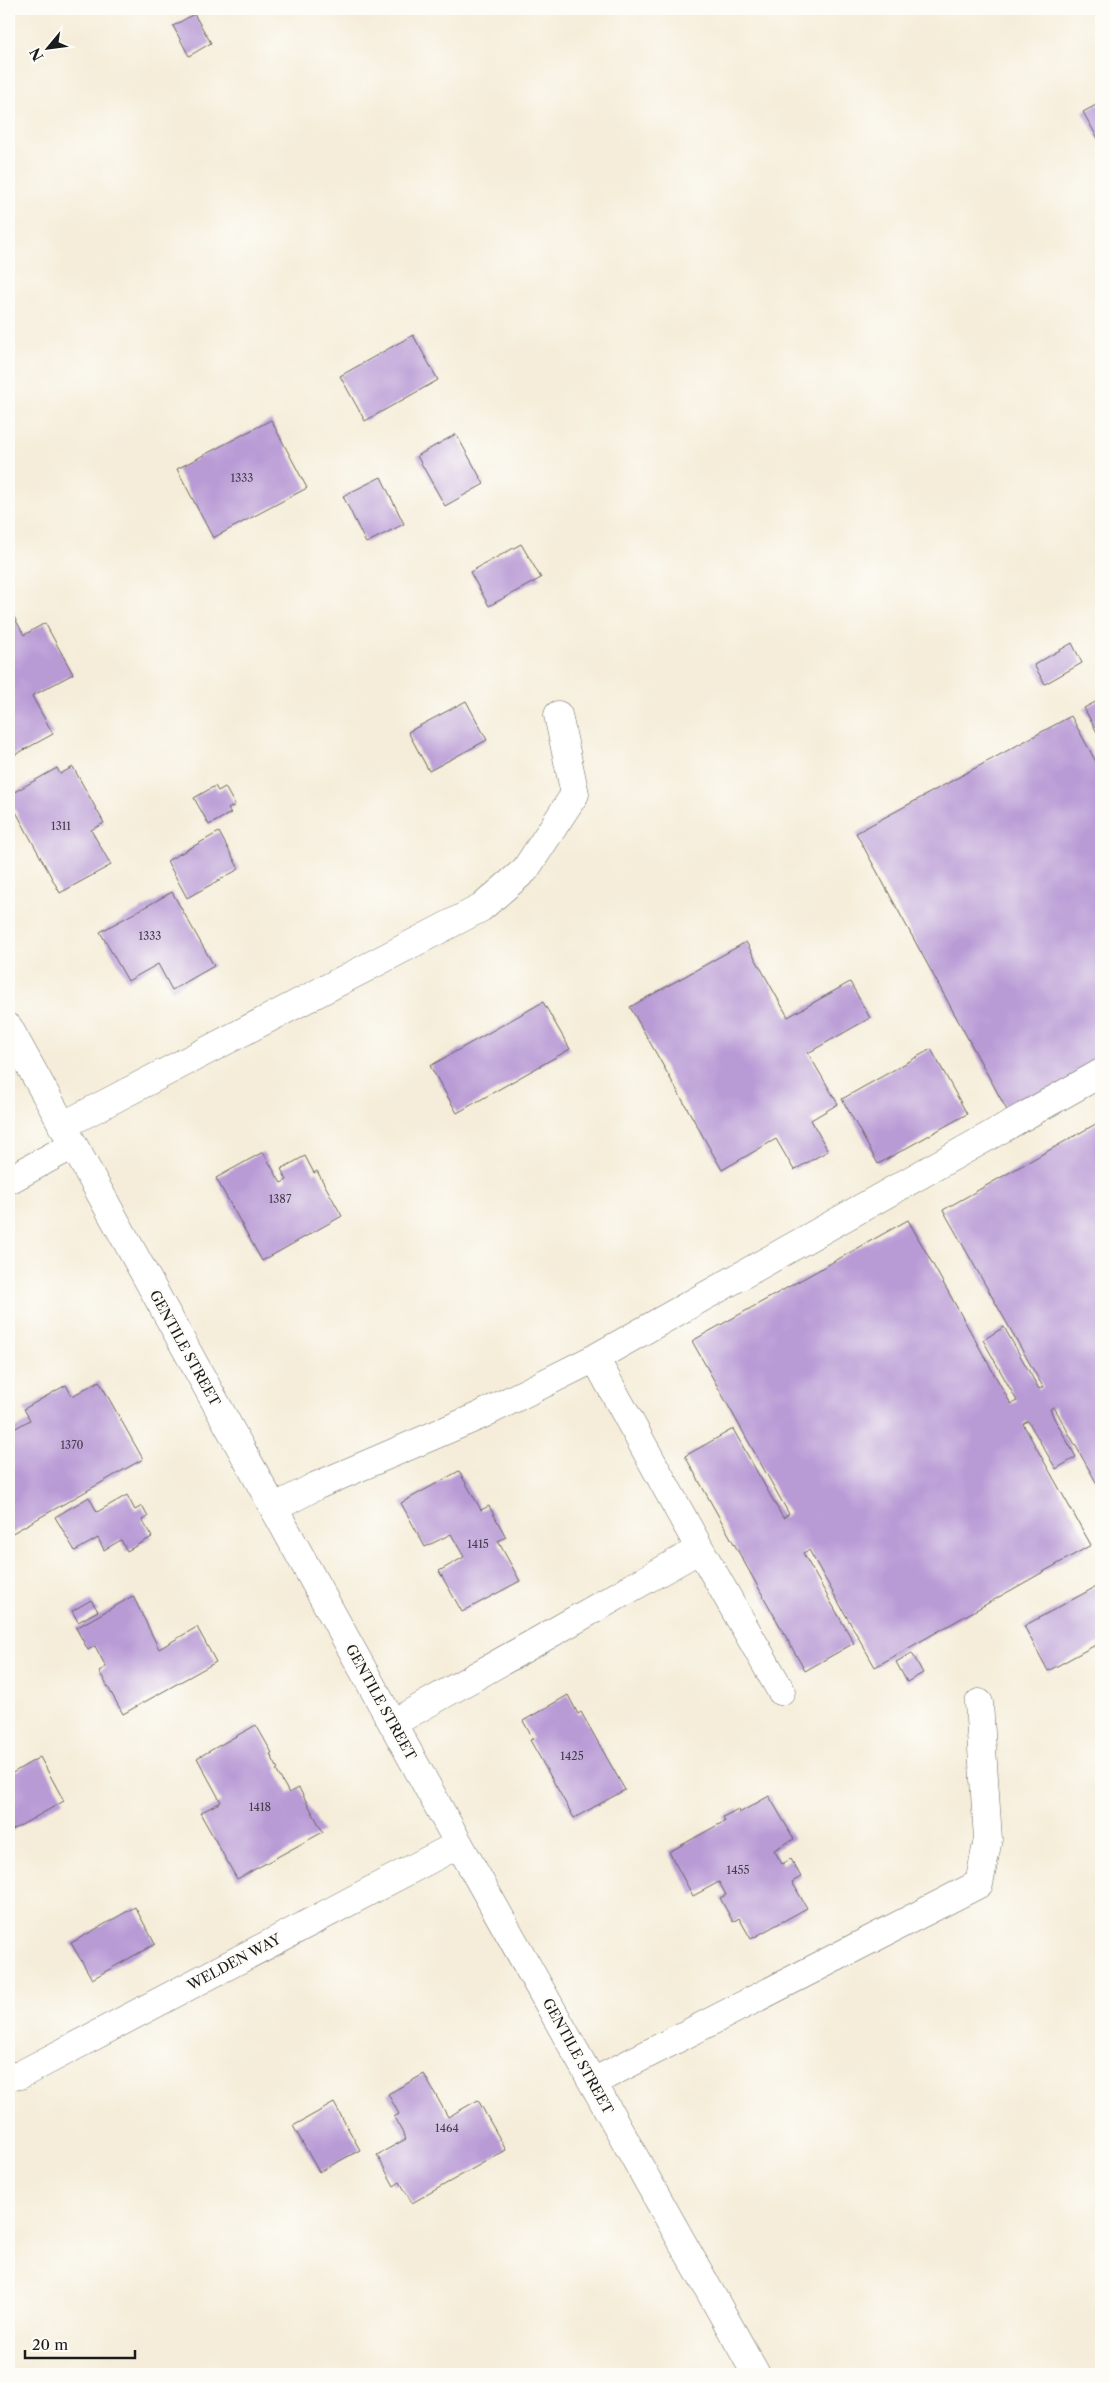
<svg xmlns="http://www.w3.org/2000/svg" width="1110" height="2383" viewBox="0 0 1110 2383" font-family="'Libre Caslon Text',serif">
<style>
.building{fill:#b89ad5}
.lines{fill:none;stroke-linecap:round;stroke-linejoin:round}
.minor-casing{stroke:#68655e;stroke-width:29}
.major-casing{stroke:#68655e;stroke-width:29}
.minor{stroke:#fff;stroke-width:28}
.major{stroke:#fff;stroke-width:28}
.labels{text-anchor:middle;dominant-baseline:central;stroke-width:4.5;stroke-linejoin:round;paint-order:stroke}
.number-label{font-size:11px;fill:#433c4a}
.street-label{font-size:14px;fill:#1c1c1c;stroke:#fdfcf7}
</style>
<rect width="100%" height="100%" fill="#fdfcf7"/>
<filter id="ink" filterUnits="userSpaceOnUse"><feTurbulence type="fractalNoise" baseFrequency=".02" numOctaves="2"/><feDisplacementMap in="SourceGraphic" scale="10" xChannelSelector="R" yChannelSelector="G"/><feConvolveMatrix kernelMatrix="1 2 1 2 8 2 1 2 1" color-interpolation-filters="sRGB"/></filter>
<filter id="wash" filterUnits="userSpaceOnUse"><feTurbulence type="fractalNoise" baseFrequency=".0096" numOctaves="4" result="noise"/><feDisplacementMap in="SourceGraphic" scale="20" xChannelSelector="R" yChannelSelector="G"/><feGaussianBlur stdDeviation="1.12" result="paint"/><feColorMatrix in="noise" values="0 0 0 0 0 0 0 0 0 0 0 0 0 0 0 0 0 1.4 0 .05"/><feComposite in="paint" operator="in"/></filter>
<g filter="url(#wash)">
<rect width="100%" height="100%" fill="#f5edd9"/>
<g id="blocks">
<!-- building -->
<path class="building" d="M194 14 211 43 189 56 173 26Z
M1098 104 1101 110V144L1083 112Z
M413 335 438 380 365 421 340 376Z
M271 420 307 488 213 538 177 469Z
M456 434 484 484 445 506 417 456Z
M381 477 404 524 366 543 343 496Z
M521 544 541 578 489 606 470 572Z
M9 608 24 635 45 623 73 674 32 696 53 734 9 758Z
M1072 643 1082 663 1045 684 1034 665Z
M1101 699V740L1084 708Z
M466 701 487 740 429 771 408 732Z
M1071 716 1101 771V1063L1009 1114 856 833Z
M73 767 104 823 91 830 111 865 60 893 9 799V795L57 768 60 774Z
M215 786 218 791 225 787 235 805 228 809 231 813 209 825 194 798Z
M219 832 239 869 187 898 167 861Z
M172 892 214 966 172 990 158 964 128 981 100 932Z
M746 942 788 1017 850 982 870 1018 808 1053 838 1104 811 1120 828 1151 794 1170 776 1139 722 1170 630 1007Z
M543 1002 570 1049 457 1113 430 1066Z
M931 1049 967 1114 878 1164 842 1099Z
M1101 1121V1491L1054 1407 1050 1409 1054 1418 1076 1457 1056 1469 1028 1421 1023 1424 1091 1545 875 1667 809 1550 803 1553 854 1643 805 1671 685 1456 733 1429 783 1518 789 1514 692 1341 908 1220 1011 1404 1017 1401 983 1340 1004 1327 1039 1389 1043 1387 943 1210Z
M263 1152 281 1183 287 1180 281 1169 305 1156 314 1173 317 1171 342 1216 262 1261 216 1178Z
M99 1381 143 1459 9 1535V1424L12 1430 30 1420 24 1409 66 1385 72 1396Z
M459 1471 481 1510 489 1506 506 1537 498 1541 520 1581 462 1612 439 1571 464 1557 451 1534 425 1547 401 1503Z
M127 1495 135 1510 142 1506 148 1517 142 1520 152 1537 127 1551 121 1540 104 1550 98 1538 75 1551 55 1517 89 1497 97 1512Z
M1101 1584V1642L1048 1671 1024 1626Z
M133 1596 159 1649 197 1627 216 1662 123 1714 99 1671 106 1667 95 1646 88 1650 76 1628Z
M91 1600 98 1611 78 1622 72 1611Z
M912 1653 923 1673 907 1682 896 1662Z
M568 1695 578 1714 581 1712 625 1790 574 1818 530 1740 533 1739 523 1721Z
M256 1725 272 1753 270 1754 278 1769 276 1770 289 1793 299 1788 323 1832 237 1879 200 1813 221 1802 197 1758Z
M40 1757 64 1801 9 1832V1775Z
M769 1796 794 1839 774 1850 782 1864 791 1859 801 1877 792 1882 807 1908 751 1939 739 1918 733 1922 720 1898 726 1895 719 1882 693 1896 669 1852 725 1821 723 1817 738 1809 739 1813Z
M135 1907 155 1944 92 1979 71 1943Z
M424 2074 448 2117 478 2100 506 2150 412 2203 400 2182 394 2186 377 2155 406 2139 394 2117 399 2114 388 2094Z
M334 2103 360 2150 319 2172 293 2126Z"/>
</g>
</g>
<g filter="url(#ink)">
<use href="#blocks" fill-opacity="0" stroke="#68655e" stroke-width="1"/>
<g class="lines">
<!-- minor casing -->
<g class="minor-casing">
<path id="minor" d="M62 1126 481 908 525 870 575 794 558 715
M9 1180 73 1145
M274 1508 316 1486 479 1416 595 1358 1101 1073
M700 1549 781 1691
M393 1723 700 1549 595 1358
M9 2077 20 2075 459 1844
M593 2082 979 1884 988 1839 979 1703"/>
</g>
<!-- major casing -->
<g class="major-casing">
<path id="major" d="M9 1028 459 1844 756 2374"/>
</g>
<!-- minor -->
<use href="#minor" class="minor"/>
<!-- major -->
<use href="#major" class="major"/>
</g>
</g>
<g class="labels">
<!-- number labels -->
<g class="number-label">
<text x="242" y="478">1333</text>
<text x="61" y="826">1311</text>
<text x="150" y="936">1333</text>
<text x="280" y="1199">1387</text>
<text x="72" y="1445">1370</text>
<text x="478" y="1544">1415</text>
<text x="572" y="1756">1425</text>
<text x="260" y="1807">1418</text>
<text x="738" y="1870">1455</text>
<text x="447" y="2128">1464</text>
</g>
<!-- street labels -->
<g class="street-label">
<text transform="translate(185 1348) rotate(61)">GENTILE STREET</text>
<text transform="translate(381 1702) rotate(61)">GENTILE STREET</text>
<text transform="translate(234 1962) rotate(-28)">WELDEN WAY</text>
<text transform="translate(578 2056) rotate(61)">GENTILE STREET</text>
</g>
</g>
<!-- margin -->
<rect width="1110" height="2383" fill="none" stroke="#fdfcf7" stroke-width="30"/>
<!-- north arrow -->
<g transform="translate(48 48) rotate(241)" stroke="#fdfcf7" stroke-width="4" paint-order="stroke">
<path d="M0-4L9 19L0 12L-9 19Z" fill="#1c1c1c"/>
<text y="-8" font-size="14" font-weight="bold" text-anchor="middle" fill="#1c1c1c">N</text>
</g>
<!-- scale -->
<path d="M25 2350v8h110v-8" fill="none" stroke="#1c1c1c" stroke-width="2.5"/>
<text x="32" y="2350" font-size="15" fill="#1c1c1c" stroke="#fdfcf7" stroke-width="4" paint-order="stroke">20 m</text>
</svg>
